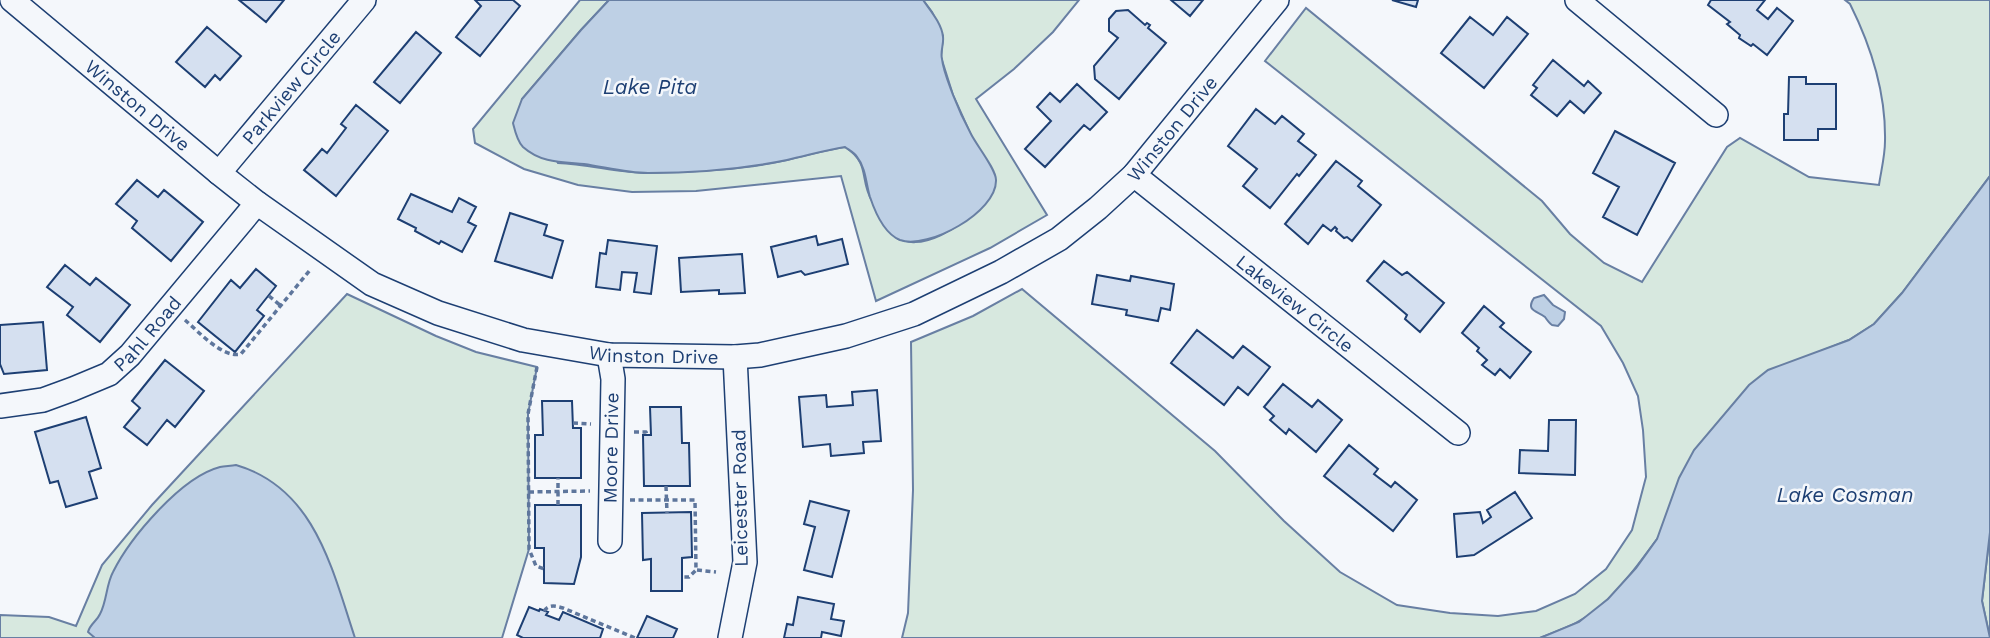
<svg xmlns="http://www.w3.org/2000/svg" width="1990" height="638" viewBox="0 0 1990 638" font-family="'Work Sans',sans-serif">
<style>
.green{fill:#d7e8df;stroke:#687fa3;stroke-width:2}
.water{fill:#bed0e5;stroke:#687fa3;stroke-width:2}
.building{fill:#d5e0f0;stroke:#1d3f73;stroke-width:2}
.lines{fill:none;stroke-linecap:round;stroke-linejoin:round}
.minor-casing{stroke:#1d3f73;stroke-width:26}
.path{stroke:#5e769c;stroke-width:3.5;stroke-dasharray:5 3.5;stroke-linecap:butt}
.minor{stroke:#f4f7fb;stroke-width:23}
.labels{text-anchor:middle;dominant-baseline:central;stroke-width:5;stroke-linejoin:round;paint-order:stroke}
.street-label{font-size:19px;fill:#1d3f73;stroke:#f4f7fb}
.water-label{font-size:21px;font-style:italic;fill:#1d3f73;stroke:#f4f7fb}
</style>
<rect width="100%" height="100%" fill="#f4f7fb"/>
<!-- green -->
<path class="green" d="M580 0H609L581 30 522 99 558 163C588 164 619 173 648 173 694 172 742 170 787 160 806 155 825 150 845 147 871 164 859 179 872 201 879 215 890 227 898 239 903 240 910 243 915 242 935 242 955 227 971 217V135L953 95 941 57 943 36 932 12 923 0H1079L1053 32 1014 69 976 99 1047 215 990 248 876 301 841 176 696 191 632 192 578 185 524 169 475 143 473 129Z
M1845 0H1990V176L1902 293 1874 324 1849 340 1811 355 1657 539C1635 569 1610 605 1576 623 1564 629 1552 633 1540 638H902L908 613 913 490 911 342 973 316 1022 289 1215 451 1284 521 1340 572 1397 605 1450 613 1498 616 1536 611 1575 594 1606 569 1632 530 1646 477 1643 430 1638 396 1623 363 1601 326 1265 61 1306 8 1542 201 1570 234 1604 263 1642 282 1727 147 1740 138 1809 177 1879 185C1881 171 1885 156 1885 141 1886 93 1871 46 1850 4Z
M347 294 436 336 476 352 537 367 528 414 529 549 502 638H0V615L49 617 76 626 102 565 152 505Z
M1990 532V638L1982 601Z"/>
<!-- water -->
<path class="water" d="M609 0H923C930 10 942 24 943 37 944 44 940 52 942 59 943 70 949 84 953 95 958 108 964 121 971 134 977 146 996 169 996 180 997 212 928 250 900 240 885 234 875 212 870 197 866 184 866 168 857 157 855 153 849 150 845 147 825 150 806 156 787 160 743 169 692 173 648 173 626 173 605 167 584 164 561 162 541 163 523 147 517 141 515 131 513 123L522 99 581 30Z
M1990 176V532L1982 601 1990 638H1540L1579 622 1608 599 1636 568 1657 539 1679 478 1694 450 1749 385 1768 370 1849 340 1874 324 1902 293Z
M1544 295 1553 305 1565 312 1564 319 1558 326 1552 325C1549 323 1547 320 1545 317 1538 311 1525 311 1534 298Z
M236 465C315 488 332 569 355 638H95L88 632C90 624 97 621 100 614 107 601 106 585 113 572 130 538 181 477 220 467 225 466 231 466 236 465Z"/>
<!-- building -->
<path class="building" d="M239 0H284L266 22Z
M475 0H513L520 6 480 56 456 37 481 6Z
M1171 0H1203L1190 16Z
M1392 0H1418L1416 7Z
M1711 0H1765L1757 10 1768 19 1777 8 1793 21 1767 55 1753 44 1751 46 1739 38 1740 35 1727 24 1730 22 1708 5Z
M1128 10 1145 25 1147 23 1150 25 1148 28 1166 43 1119 99 1095 79 1094 66 1118 38 1109 31V19L1116 11Z
M1470 17 1493 35 1507 17 1528 34 1484 88 1441 53Z
M207 27 241 56 220 80 215 75 205 87 176 62Z
M416 32 441 53 400 103 374 82Z
M1553 60 1584 86 1588 81 1601 93 1584 113 1570 101 1557 116 1531 95 1537 88 1533 85Z
M1789 77H1806V84H1836V129H1818V140H1784V114H1788Z
M1077 84 1107 112 1090 130 1084 125 1045 167 1025 149 1051 121 1037 107 1050 93 1060 102Z
M356 105 388 131 336 196 304 170 322 149 327 153 346 128 341 124Z
M1256 109 1275 124 1282 116 1304 134 1298 141 1316 155 1299 176 1297 174 1270 208 1243 186 1257 169 1228 146Z
M1615 131 1675 163 1637 235 1603 217 1619 187 1593 173Z
M1336 161 1362 181 1358 186 1381 205 1352 241 1347 237 1344 238 1336 231 1337 229 1335 227 1331 231 1323 225 1308 244 1285 224Z
M137 180 158 197 164 190 203 222 171 261 132 228 137 221 116 204Z
M411 194 452 212 459 198 476 207 468 222 476 226 462 252 441 241 439 244 415 231 416 228 398 219Z
M510 213 547 225 544 235 563 241 552 278 495 261Z
M816 236 818 245 842 239 848 264 805 275 801 271 778 277 771 247Z
M608 240 657 246 651 294 634 292 637 273 622 272 620 290 596 287 600 253 606 254Z
M742 254 745 293 719 294V290L681 292 679 258Z
M1384 261 1402 275 1407 272 1444 303 1420 332 1405 319 1407 315 1367 281Z
M65 265 90 285 96 278 130 305 100 342 67 315 73 307 47 287Z
M256 269 276 286 257 310 264 316 235 352 198 322 231 280 240 288Z
M1097 275 1130 281 1131 276 1174 284 1170 310 1161 308 1158 321 1126 315 1127 310 1092 304Z
M1484 306 1504 323 1500 327 1531 352 1510 378 1500 369 1495 375 1482 365 1487 360 1477 351 1479 348 1462 333Z
M43 322 47 370 4 374 0 364V325Z
M1197 330 1233 358 1243 346 1270 367 1248 395 1238 387 1224 405 1171 363Z
M165 360 204 391 175 427 167 420 147 445 124 427 140 408 132 401Z
M1283 384 1312 407 1318 400 1342 420 1316 452 1289 429 1286 434 1270 420 1274 416 1264 407Z
M877 390 881 441 863 442 864 453 831 456 830 444 803 447 799 397 826 395 827 407 853 405 852 392Z
M542 401H572L573 428H581V478H535V435H543Z
M650 407H681L682 443H689L690 486H644L643 435H651Z
M86 417 101 468 89 472 97 498 66 507 58 481 50 483 35 432Z
M1549 420H1576L1575 475 1519 473 1520 450 1548 451Z
M1349 445 1378 469 1374 474 1391 487 1395 482 1417 500 1393 531 1324 476Z
M1515 492 1532 518 1474 555 1457 557 1454 514 1480 512 1483 523 1491 517 1487 510Z
M810 501 849 511 832 577 804 570 815 527 804 524Z
M535 505H581V557L574 584 544 583V548H535Z
M691 512 692 557 682 558V591H651V559L643 560 642 513Z
M798 597 834 604 831 619 844 621 841 636 822 632 821 638H784L787 624 793 625Z
M529 607 539 611 540 609 548 612 546 615 559 620 563 612 603 629 600 638H523L517 635Z
M647 616 677 629 673 638H637Z"/>
<g class="lines">
<!-- minor casing -->
<g class="minor-casing">
<g id="minor">
<path id="s1" d="M12 0 219 173 257 203 372 284 438 313 523 340 609 355 735 357 760 355 846 336 914 314 1001 272 1059 239 1098 208 1134 175 1277 0"/>
<path d="M1577 0 1716 115"/>
<path id="s2" d="M219 173 364 0"/>
<path id="s3" d="M1134 175 1458 433"/>
<path d="M609 355 613 379 610 541"/>
<path id="s4" d="M0 406 43 400 73 389 109 374 130 355 257 203"/>
<path d="M730 638 745 562 735 357"/>
</g>
</g>
<!-- path -->
<path class="path" d="M269 296 281 306
M185 320C198 331 223 359 241 354L310 270
M537 367 528 414 529 549 536 566 544 569
M573 423 591 424
M634 432H646L647 435
M666 486 667 513
M529 492 590 491
M630 500H695L696 570 689 577H682
M558 505V478
M697 570 716 572
M544 611C549 604 556 606 563 608L635 638"/>
<!-- minor -->
<use href="#minor" class="minor"/>
</g>
<g class="labels">
<!-- street labels -->
<g class="street-label">
<text stroke="none"><textPath href="#s2" startOffset="112">Parkview Circle</textPath></text>
<text stroke="none"><textPath href="#s1" startOffset="164">Winston Drive</textPath></text>
<text stroke="none"><textPath href="#s1" startOffset="1340">Winston Drive</textPath></text>
<text stroke="none"><textPath href="#s3" startOffset="206">Lakeview Circle</textPath></text>
<text stroke="none"><textPath href="#s4" startOffset="170">Pahl Road</textPath></text>
<text stroke="none"><textPath href="#s1" startOffset="752">Winston Drive</textPath></text>
<text transform="translate(611 448) rotate(-89)">Moore Drive</text>
<text transform="translate(740 498) rotate(-91)">Leicester Road</text>
</g>
<!-- water labels -->
<g class="water-label">
<text x="650" y="86">Lake Pita</text>
<text x="1845" y="494">Lake Cosman</text>
</g>
</g>
</svg>
